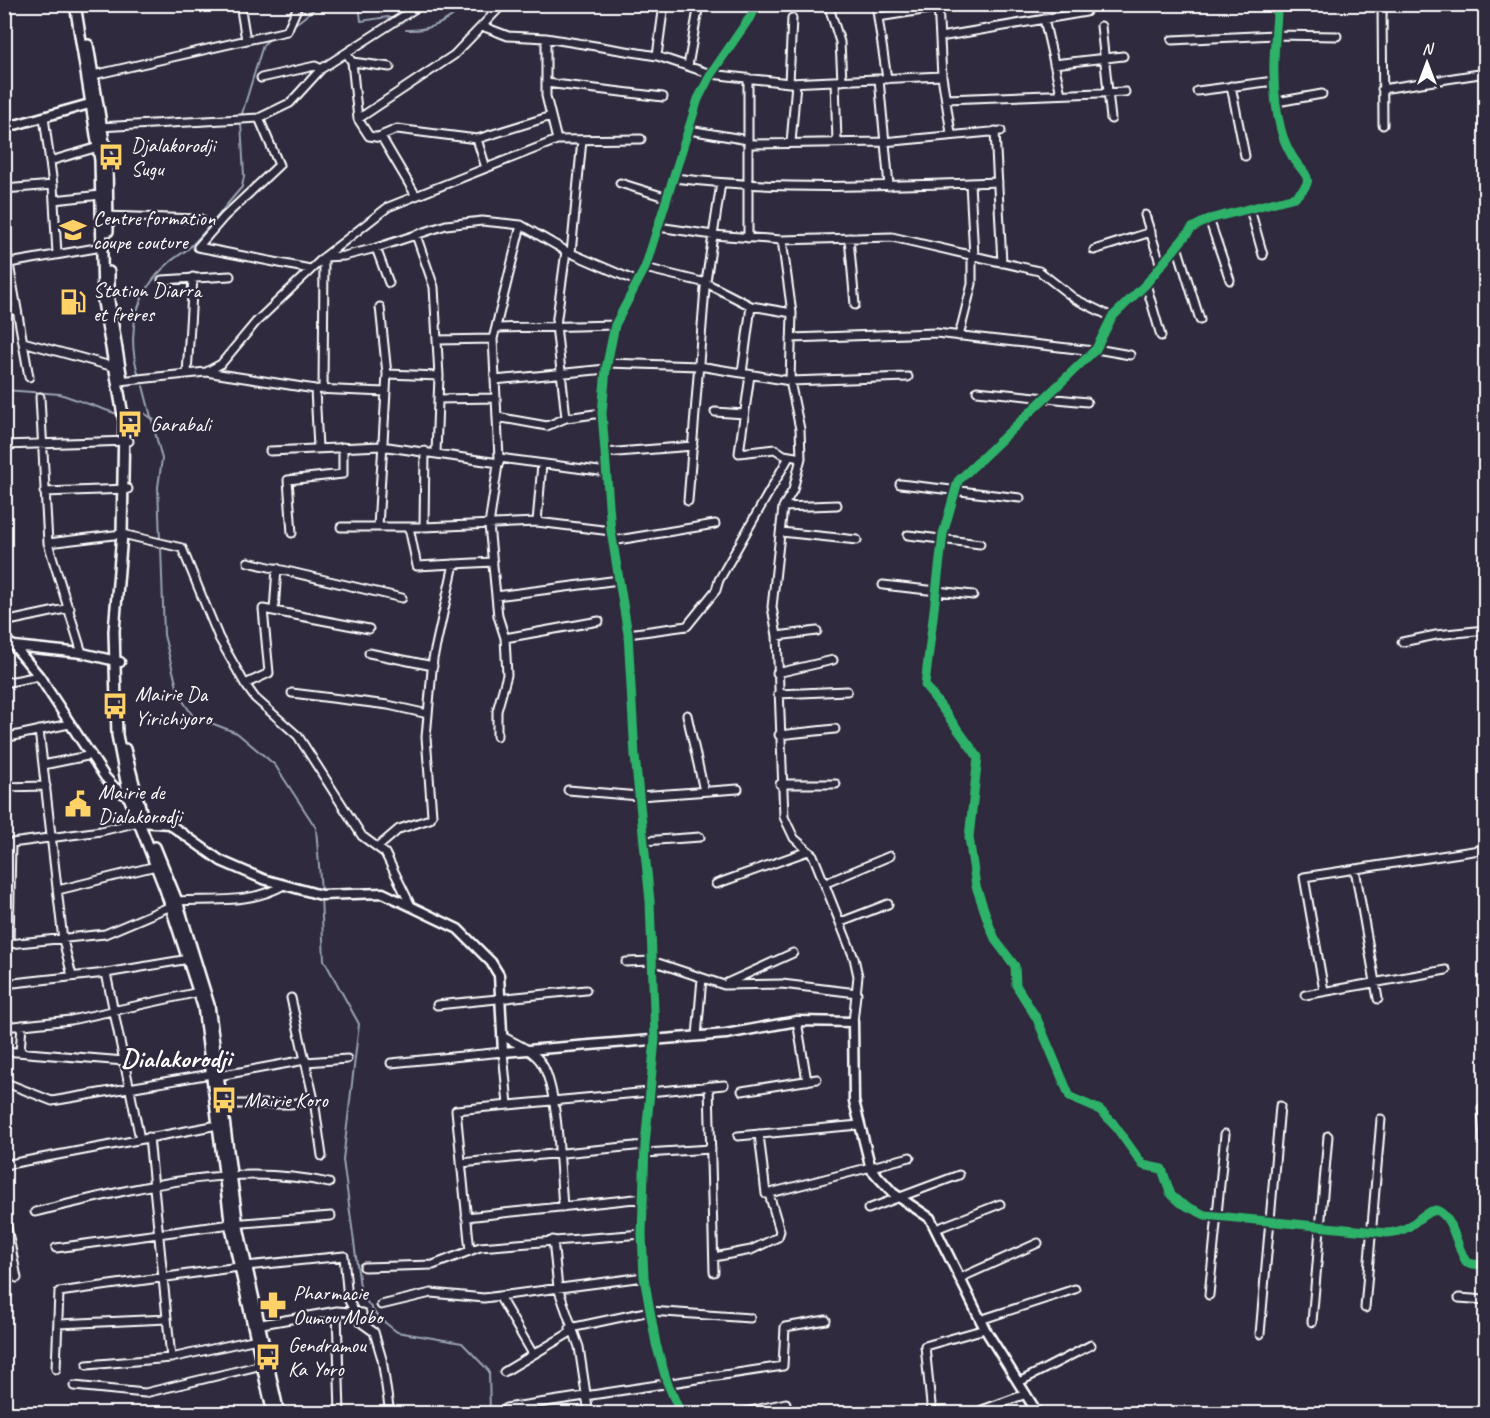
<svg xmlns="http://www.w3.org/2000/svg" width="1490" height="1418" viewBox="0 0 1490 1418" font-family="Caveat,sans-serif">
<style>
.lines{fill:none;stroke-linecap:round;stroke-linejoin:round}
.stream{stroke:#99a3b3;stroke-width:2}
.minor-casing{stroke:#fff;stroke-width:11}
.tertiary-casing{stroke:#fff;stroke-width:13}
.secondary-casing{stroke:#fff;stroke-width:14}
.minor{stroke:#2f2a3d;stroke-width:7}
.tertiary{stroke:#2f2a3d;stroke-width:8}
.secondary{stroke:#2f2a3d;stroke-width:9}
.cycleway-casing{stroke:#2f2a3d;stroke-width:13}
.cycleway{stroke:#2db169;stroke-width:9}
.labels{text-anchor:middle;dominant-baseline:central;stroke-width:4.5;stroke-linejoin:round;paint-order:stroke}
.poi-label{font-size:21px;fill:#fff;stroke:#2f2a3d;text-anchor:start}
.district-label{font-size:27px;font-weight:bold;fill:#fff;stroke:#2f2a3d}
</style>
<rect width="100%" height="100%" fill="#2f2a3d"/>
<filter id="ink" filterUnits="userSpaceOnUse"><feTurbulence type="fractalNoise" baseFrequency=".0167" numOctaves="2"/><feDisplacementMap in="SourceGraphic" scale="12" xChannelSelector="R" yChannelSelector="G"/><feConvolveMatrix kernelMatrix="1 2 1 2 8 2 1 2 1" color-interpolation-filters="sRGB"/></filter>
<g filter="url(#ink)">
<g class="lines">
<!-- stream -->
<path class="stream" d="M359 4 361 21 388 17 394 20
M292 25C305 20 310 8 324 4
M406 30C429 31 449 22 465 4
M241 117 263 45 272 37
M139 376C126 335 134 293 169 263 175 257 184 253 191 246 209 228 225 206 242 187L244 176 241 122
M143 386 162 459 158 487 160 540
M4 390 60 394 120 415
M126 414 144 413 154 420
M161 546 164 635 179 695 193 716 237 733 275 765 316 828 321 891
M321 897 324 960 359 1024 343 1160 361 1294 378 1317 397 1332 462 1343 489 1371 490 1414"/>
<!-- minor casing -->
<g class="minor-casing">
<path id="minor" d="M240 4 246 40
M828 4 840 42 842 81
M876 4 887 79
M938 4 942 76 951 133
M1278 4C1274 47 1270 89 1281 130 1283 138 1288 149 1292 156 1303 175 1319 178 1295 197L1209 219 1192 228 1146 284 1112 317 1096 349 958 481 943 534 925 685 978 757 969 837 976 886 990 927 996 941 1015 966 1016 985 1037 1019 1070 1097 1100 1110 1113 1123 1143 1165 1162 1169 1171 1195 1180 1203 1205 1215 1387 1233C1416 1231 1416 1214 1436 1210 1454 1216 1456 1248 1467 1263L1486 1266
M1382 4 1383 125
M878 17 961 4
M1044 19 1061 94
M482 26 508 36 546 38 657 56 711 74 789 83 942 76
M1101 26 1111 119
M940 37 1086 12
M546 38V96L557 140
M1172 40 1275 35 1337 36
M347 54 352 62 358 119 369 136 382 138 415 194
M657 56 664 4
M352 62 390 67
M1054 64 1123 56
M688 66 699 4
M89 76 287 31 299 4
M261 78 315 66 321 69
M879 79 889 186
M835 81 837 142
M546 83 663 97
M789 83 792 18
M1231 86 1245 156
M1382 89 1486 73
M1197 91 1274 81
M946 99 1125 92
M1277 102 1322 94
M44 117 53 185 57 254
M358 119 454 55 503 4
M99 127 259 118 290 103 321 69 422 4
M689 130 748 140
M995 131 1002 263
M378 137 397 129 477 139 551 116
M477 139 486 168
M791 143 796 83
M748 144 883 142 1001 131
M50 161 102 146
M674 178C781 191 890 186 998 182
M620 183 668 198
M970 183 974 256
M4 189 53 185
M54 200 101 195
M1250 209 1263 255
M1145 215 1161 266
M104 216 201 219
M1209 219 1230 280
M658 227 713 235 782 240 892 237 1039 271 1075 299 1112 317
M416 235 434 287 439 376 436 453
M4 236 29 377
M748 238V78
M849 238 855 305
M782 240 792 313 790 381 800 429 801 458 793 490 783 507 772 607 777 636 784 817 794 838 813 855 854 958 858 976 853 1022
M1177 246 1200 320
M198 247 224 217 279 165 259 118
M198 247 310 269
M376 248 389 283
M1094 250 1151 232
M571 253 582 140
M9 263 102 247
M645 268 706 283 751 306 792 313
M162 280 230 276
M1146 284 1161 336
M4 310H17
M496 328 615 325
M959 336 972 284V255
M791 338 936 333 1094 351
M437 340 493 339
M23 342 118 368
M1096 349 1130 355
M607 363 699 366 790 381 908 377
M206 372 315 389 385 392
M742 373 751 306
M187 374 193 277
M387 374 439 376
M750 375 739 453 775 449 784 455 801 458
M495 380 606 369
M119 381 206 372 221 364 256 322 324 257 344 256 376 248 446 225 482 221 521 225 566 251 638 282
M315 389 318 448
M323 390 324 257 388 207 557 140 641 139
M977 391 1087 402
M40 397 48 543 82 653
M438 399 496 398
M715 412 744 414
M497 417 547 426 566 418 602 413
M566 418 556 325 566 251
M4 445 129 441
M270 451 381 446 499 463
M605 453 693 446
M499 458 607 472
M900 484 1020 498
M44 492 128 489
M688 501 705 288 721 183
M783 507 837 505
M537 522 542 464
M341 527H424L537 522 611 531
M378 527 387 374 380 307
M409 527 417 566 493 562
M424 527 425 451
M781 532 857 540
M292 533 288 480 343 474V447
M908 535 980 544
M612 541 715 524
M48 543 122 534 182 548 219 638 245 684 255 698 298 736 362 836 385 853 410 904
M248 562 402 598
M883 585 973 595
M496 596 619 580
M274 611 277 568
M4 622 70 608
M628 634 687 626 716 590 719 580 789 457
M777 636 817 631
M505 638 599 621
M1402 642 1436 635 1486 630
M369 653 433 666
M777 673 833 660
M4 683 39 676
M245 684 269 673 263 609 369 629
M292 693 388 705 428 714
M778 694 847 691
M687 715 704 791
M39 730 63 940 72 976
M779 735 835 729
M497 736V711L507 675 505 638 498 616 489 525 499 458 493 339 521 225
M4 738 69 724
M43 765 92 755
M780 784H836
M4 787 46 786
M568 790 639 796 738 789
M643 841 700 837
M11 843 9 944 105 934 171 906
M4 844 101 831 139 822
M378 847 399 829 430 819 432 815 426 737 433 659 454 564
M1355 869 1378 999
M826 883 890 856
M716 884 808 851
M58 890 156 866
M177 901C214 899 251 904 284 885
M841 922 888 904
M626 962 652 961 724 985 782 984 857 993
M106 973 140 1139
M727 983 793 953
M4 984 106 973 189 959
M1324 991 1304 877 1486 849
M1305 995 1446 970
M291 998 314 1100 322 1156
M437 1005 586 990
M797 1021 807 1081
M4 1027 71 1020 199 992
M502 1036C515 1043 531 1049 540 1061 559 1085 560 1174 563 1207
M697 1036 702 978
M4 1051 124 1061
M20 1052 22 1025
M306 1062 347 1059
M391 1063 503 1052 508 1105
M218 1076 305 1060
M4 1082 52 1101 211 1074
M709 1086 714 1272
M742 1091 817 1079
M222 1104H291L314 1100
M1482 1108 1486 1171
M759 1134 766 1194 910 1157
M738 1136 859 1125
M149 1137 171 1358
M645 1153 711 1149
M461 1163 645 1145
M4 1165 218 1125
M868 1209 959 1175
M4 1212 17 1278
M35 1212C132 1189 230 1161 329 1183
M466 1217 644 1198
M936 1229 1000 1204
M553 1240 558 1288 579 1347 589 1414
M56 1248 231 1224 331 1216
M470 1251 456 1110 724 1085
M714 1257 751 1250 778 1237 780 1231 769 1194
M364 1267 433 1265 480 1247 642 1234
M960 1278 1038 1243
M1209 1295 1225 1134
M499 1296 533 1354
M1459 1298 1486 1300
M381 1305 431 1293 484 1298 644 1277
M1365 1308 1381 1119
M337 1311 340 1414
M980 1320 1075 1289
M1312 1322 1328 1136
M58 1324 167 1319
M256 1325 337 1311 362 1313
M570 1328 650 1311 750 1318
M1260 1334 1280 1106
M87 1365 171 1358 257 1339
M56 1369 59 1292 246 1266 344 1256 348 1299 360 1322 374 1332 382 1359 390 1414
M504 1372 571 1332
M1019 1382 1091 1345
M74 1386 145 1393 262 1365
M506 1408 783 1366 785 1327 826 1320
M982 1410 1026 1394
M474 1414 476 1413
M681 1414 667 1382 656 1344 644 1277 642 1234 645 1145 655 1039 650 901 635 756 628 634 611 531 602 413 606 369 615 325 645 268 698 99 711 74 759 4
M737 1414 786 1403 785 1414
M932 1414 925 1346 985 1329"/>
</g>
<!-- tertiary casing -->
<g class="tertiary-casing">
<path id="tertiary" d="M4 128 93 103
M4 640 14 646 39 676 105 777 114 787 131 799
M14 646 82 653 120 662
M139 822 169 824 221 861 263 879 321 895 383 893 458 929 491 962 499 975 503 1052 726 1034 797 1021 853 1022 854 1101 871 1169 893 1193 930 1218 985 1329 1038 1414"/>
</g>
<!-- secondary casing -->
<g class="secondary-casing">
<path id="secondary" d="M75 4 100 160 103 302 124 421 122 534 114 631 117 735 129 797 165 889 203 1006 231 1228 273 1414
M88 45 107 160 108 231
M109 272V301L122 380
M125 749 141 811
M155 847 177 901 209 1005 238 1227 279 1414"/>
</g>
<!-- minor -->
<use href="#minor" class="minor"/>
<!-- tertiary -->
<use href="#tertiary" class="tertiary"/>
<!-- secondary -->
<use href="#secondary" class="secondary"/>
<!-- cycleway casing -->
<g class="cycleway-casing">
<path id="cycleway" d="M1278 4C1274 47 1270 89 1281 130 1283 138 1288 149 1292 156 1303 175 1319 178 1295 197L1209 219 1192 228 1146 284 1112 317 1096 349 958 481 943 534 925 685 978 757 969 837 976 886 990 927 996 941 1015 966 1016 985 1037 1019 1070 1097 1100 1110 1113 1123 1143 1165 1162 1169 1171 1195 1180 1203 1205 1215 1387 1233C1416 1231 1416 1214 1436 1210 1454 1216 1456 1248 1467 1263L1486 1266
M681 1414 667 1382 656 1344 644 1277 642 1234 645 1145 655 1039 650 901 635 756 628 634 611 531 602 413 606 369 615 325 645 268 698 99 711 74 759 4"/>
</g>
<!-- cycleway -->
<use href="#cycleway" class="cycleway"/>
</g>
</g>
<!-- icons -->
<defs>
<g id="bus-bare" transform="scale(2.07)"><path d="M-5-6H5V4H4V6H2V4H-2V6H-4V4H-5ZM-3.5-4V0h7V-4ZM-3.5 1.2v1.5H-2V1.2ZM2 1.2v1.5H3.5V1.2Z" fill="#ffd166" stroke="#2f2a3d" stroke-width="2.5" paint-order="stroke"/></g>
<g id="school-bare" transform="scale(2.07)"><path d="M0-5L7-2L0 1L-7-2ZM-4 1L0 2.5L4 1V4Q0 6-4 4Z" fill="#ffd166" stroke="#2f2a3d" stroke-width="2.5" paint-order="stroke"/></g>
<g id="fuel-bare" transform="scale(2.07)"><path d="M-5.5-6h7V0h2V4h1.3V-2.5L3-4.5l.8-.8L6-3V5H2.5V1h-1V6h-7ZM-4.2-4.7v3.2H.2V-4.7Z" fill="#ffd166" stroke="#2f2a3d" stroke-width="2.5" paint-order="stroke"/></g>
<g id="civic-bare" transform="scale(2.07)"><path d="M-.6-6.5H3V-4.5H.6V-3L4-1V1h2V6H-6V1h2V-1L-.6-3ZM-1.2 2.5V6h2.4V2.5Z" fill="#ffd166" stroke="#2f2a3d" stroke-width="2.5" paint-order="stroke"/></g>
<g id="pharmacy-bare" transform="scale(2.07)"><path d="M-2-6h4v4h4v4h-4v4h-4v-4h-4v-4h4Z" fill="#ffd166" stroke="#2f2a3d" stroke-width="2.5" paint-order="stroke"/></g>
</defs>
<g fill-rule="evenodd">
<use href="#bus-bare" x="111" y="157"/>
<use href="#school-bare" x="73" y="230"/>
<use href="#fuel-bare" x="73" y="302"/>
<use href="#bus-bare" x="130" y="424"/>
<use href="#bus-bare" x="115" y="706"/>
<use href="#civic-bare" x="78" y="804"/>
<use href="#bus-bare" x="224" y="1100"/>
<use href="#pharmacy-bare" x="273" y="1305"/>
<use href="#bus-bare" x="268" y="1357"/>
</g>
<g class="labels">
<!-- poi labels -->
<g class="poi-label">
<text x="131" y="145">Djalakorodji<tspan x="131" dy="24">Sugu</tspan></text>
<text x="93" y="218">Centre formation<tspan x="93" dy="24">coupe couture</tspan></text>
<text x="93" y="290">Station Diarra<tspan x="93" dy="24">et frères</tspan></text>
<text x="150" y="424">Garabali</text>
<text x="135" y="694">Mairie Da<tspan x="135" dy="24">Yirichiyoro</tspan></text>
<text x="98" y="792">Mairie de<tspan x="98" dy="24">Dialakorodji</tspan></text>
<text x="244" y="1100">Mairie Koro</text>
<text x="293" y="1293">Pharmacie<tspan x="293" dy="24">Oumou Mobo</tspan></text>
<text x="288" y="1345">Gendramou<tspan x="288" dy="24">Ka Yoro</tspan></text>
</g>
<!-- district labels -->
<g class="district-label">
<text x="176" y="1058">Dialakorodji</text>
</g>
</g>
<!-- margin -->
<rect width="1490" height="1418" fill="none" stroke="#2f2a3d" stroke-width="24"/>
<rect x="12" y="12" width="1466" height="1394" fill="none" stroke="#fff" stroke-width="2" filter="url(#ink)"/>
<!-- north arrow -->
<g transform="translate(1427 63)" stroke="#2f2a3d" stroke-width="4.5" paint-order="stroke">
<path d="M0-4.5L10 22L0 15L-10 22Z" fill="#ffffff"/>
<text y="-9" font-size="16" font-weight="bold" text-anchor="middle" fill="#ffffff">N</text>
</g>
</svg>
